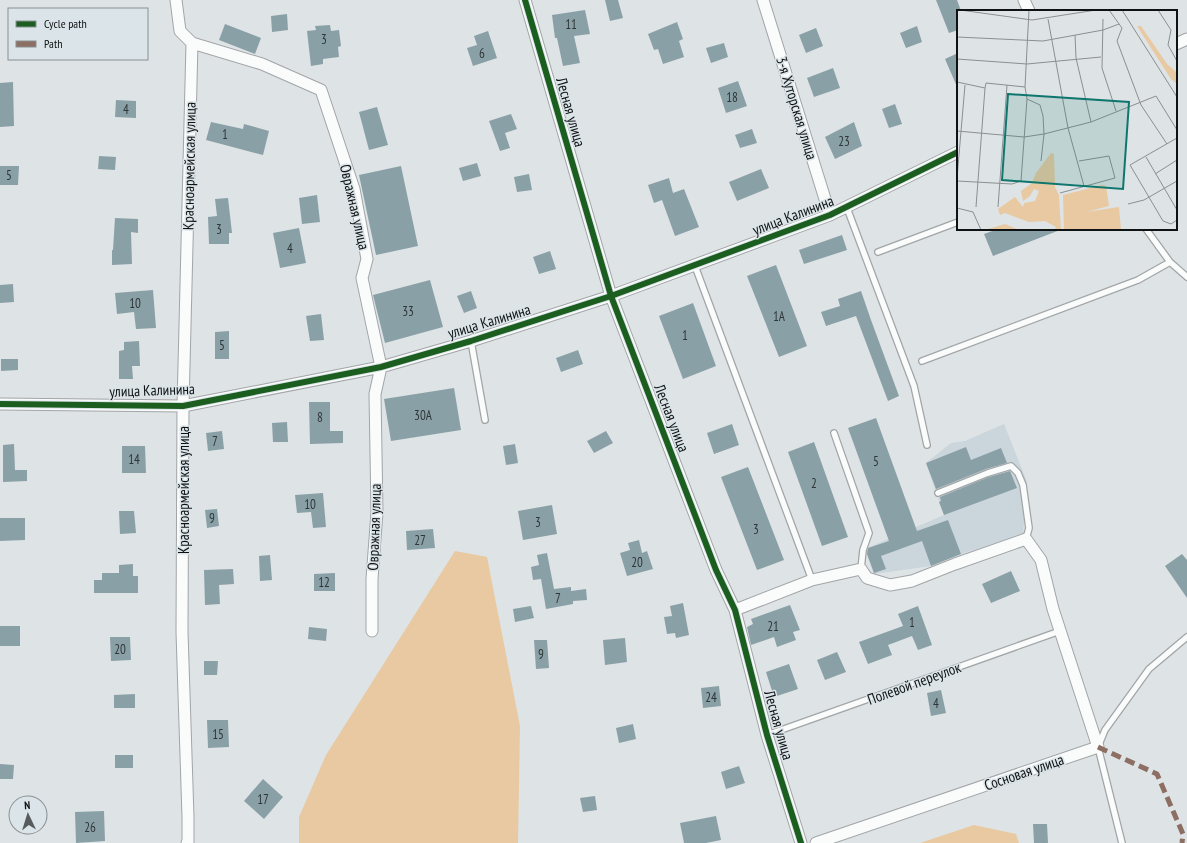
<svg xmlns="http://www.w3.org/2000/svg" width="1187" height="843" viewBox="0 0 1187 843" font-family="'PT Sans Narrow',sans-serif">
<style>
.built{fill:#cad6db}
.green{fill:#e8c9a1}
.building{fill:#8aa0a7}
.lines{fill:none;stroke-linecap:round;stroke-linejoin:round}
.lane-casing{stroke:#a2a5a7;stroke-width:8}
.street-casing{stroke:#a2a5a7;stroke-width:13}
.lane{stroke:#fafbfb;stroke-width:5.5}
.street{stroke:#fafbfb;stroke-width:11}
.quiet{stroke:#8d6e63;stroke-width:5;stroke-dasharray:10 5;stroke-linecap:butt}
.cycleway-casing{stroke:#dbe4e8;stroke-width:8}
.cycleway{stroke:#1b5e20;stroke-width:6}
.labels{text-anchor:middle;dominant-baseline:central;stroke-width:3;stroke-linejoin:round;paint-order:stroke}
.number-label{font-size:13px;fill:#2e3638}
.street-label{font-size:15px;fill:#0f1213;stroke:#dbe4e8}
.inset-road{fill:none;stroke:#8b8f91;stroke-width:1}
.view{fill:#0f766e;fill-opacity:0.15;stroke:#0f766e;stroke-width:2}
.inset-edge{fill:none;stroke:#0f1213;stroke-width:2}
</style>
<rect width="100%" height="100%" fill="#dee3e5"/>
<!-- built -->
<path class="built" d="M1004 424 1027 482 1023 534 961 554 931 566 874 574 865 549 944 515 926 463 951 443 965 441Z"/>
<!-- green -->
<path class="green" d="M455 551 487 557 520 726 518 843H299V817L326 755Z
M974 825 1016 834 1019 843H920Z"/>
<!-- building -->
<path class="building" d="M605 0H618L623 18 610 21Z
M936 0H957L961 11H958V30L949 33Z
M585 10 590 34 574 36 580 63 563 66 557 38H555L552 15Z
M287 14 288 30 272 32 271 16Z
M677 22 683 39 679 41 684 57 663 64 658 49 654 50 648 34Z
M225 24 261 38 255 54 219 40Z
M330 25 331 31 339 30 341 46 338 47 339 57 323 59V64L311 66 307 31 316 30 315 26Z
M917 26 922 42 906 48 900 33Z
M816 28 823 46 806 53 799 35Z
M488 31 497 58 473 66 467 48 477 45 474 36Z
M724 43 728 57 711 63 706 48Z
M958 53V89L945 59Z
M833 68 840 88 814 97 807 78Z
M738 81 747 106 726 113 718 88Z
M13 82 14 126 0 127V83Z
M116 100 136 101V118L115 117Z
M895 104 902 124 889 128 882 109Z
M377 107 388 145 369 150 359 112Z
M511 114 517 129 505 133 510 148 500 151 489 121Z
M211 122 243 129 244 124 269 131 263 155 206 140Z
M854 122 862 146 835 159 825 137Z
M752 129 757 143 740 148 735 135Z
M99 156 116 157 115 170 98 169Z
M477 163 481 176 463 181 459 168Z
M0 166H19L18 185H0Z
M401 166 418 246 376 255 359 175Z
M761 169 769 188 737 201 729 182Z
M529 174 532 190 517 192 514 177Z
M669 178 673 193 684 189 699 227 675 236 662 200 654 203 648 185Z
M317 195 320 222 302 224 299 198Z
M228 198 232 233H229V244H209L208 217 217 216 215 199Z
M115 218 138 219V233L131 232 132 264 112 265V250H113Z
M299 228 306 263 280 268 273 233Z
M998 229H1060V230L993 256 984 234Z
M842 235 847 250 804 264 799 250Z
M550 251 556 269 539 274 533 257Z
M776 265 807 346 779 357 747 276Z
M430 280 443 327 385 343 373 295Z
M13 284 14 302 0 303V285Z
M153 290 156 328 136 329 134 312 117 314 115 293Z
M471 291 477 308 464 313 457 296Z
M861 291 871 320 899 396 888 401 856 316 826 326 821 312 840 306 838 299Z
M693 303 716 366 683 379 659 316Z
M321 314 324 340 310 341 306 316Z
M229 331V359H215V332Z
M139 341 140 366H132L133 379H119V351L124 350V342Z
M578 350 583 364 561 372 556 358Z
M1 359H18V370L1 371Z
M454 388 461 430 391 441 384 399Z
M309 402H330V431H343V443L310 444Z
M876 418 917 531 948 520 961 554 931 566 922 541 881 556 886 569 874 573 867 554 868 548 889 541 848 428Z
M287 422 288 442H273L272 423Z
M732 424 739 445 714 454 707 433Z
M222 431 224 449 208 451 206 433Z
M606 431 613 443 594 453 587 441Z
M814 442 848 537 822 546 788 452Z
M14 444 15 470H27V481L3 482V445Z
M515 444 518 463 506 465 503 446Z
M122 446H145L146 473H122Z
M966 447 971 460 1001 448 1007 463 986 469 936 489 926 463Z
M748 467 784 560 757 570 721 477Z
M1010 471 1017 488 944 515 939 502 941 501 940 497 989 477Z
M323 493 326 527 313 528 311 512 297 513 295 495Z
M552 505 557 534 523 540 518 511Z
M217 509 219 526 207 528 205 510Z
M119 511H134L136 533 120 534Z
M0 518H25V540L0 541Z
M433 529 435 548 407 550 406 531Z
M639 540 642 553 647 551 653 569 627 576 620 553 630 550 628 543Z
M547 553 554 589 571 587V591L586 589 587 600 573 601V604L546 609 541 579 533 580 531 567 539 565 537 555Z
M1182 554 1187 560V598L1165 566Z
M270 555 272 580 260 581 259 556Z
M133 564V576H138V593H94V580H102V573H119V565Z
M233 569 234 584 219 585 220 604 205 605 204 570Z
M1011 571 1020 591 991 603 982 584Z
M335 573V591H314V574Z
M683 603 689 635 676 638 675 633 667 634 664 617 672 616 670 606Z
M790 605 800 630 793 632 796 640 777 647 774 637 751 645 747 627 753 624 751 619Z
M531 606 534 618 515 622 513 609Z
M918 606 932 645 918 650 912 636 888 645 892 655 868 664 859 642 903 626 898 614Z
M0 626H20V646H0Z
M309 627 327 629 326 641 308 639Z
M110 637H130L131 660 111 661Z
M625 638 627 662 605 665 603 640Z
M534 640H547L549 668 536 669Z
M837 652 846 672 825 680 817 660Z
M204 661H218L217 675H204Z
M789 664 798 689 774 697 766 672Z
M719 686 721 706 703 708 701 688Z
M941 690 946 713 931 716 927 693Z
M135 694V708H114V695Z
M207 720H228L229 747 208 748Z
M633 724 636 739 619 743 616 728Z
M115 755H133V768H115Z
M0 764 14 765 13 779H0Z
M739 766 745 783 726 789 721 772Z
M263 779 283 797 264 819 244 801Z
M595 796 597 810 583 812 580 798Z
M104 811 105 841 76 843 75 812Z
M716 816 721 840 706 843H684L680 823Z
M1033 824H1047L1048 843H1034Z"/>
<g class="lines">
<!-- lane casing -->
<g class="lane-casing">
<path id="lane" d="M847 208 914 386 927 445
M1146 229 1170 262 1187 277
M878 252 958 222
M695 266 812 580
M471 341 485 420
M922 361 1138 280 1170 262
M834 433 869 533 863 550 861 569
M938 493 988 473 1011 466 1018 473 1023 485 1029 528 1026 539
M767 735 1060 631
M1122 843 1098 747 1105 730 1149 669 1187 637"/>
</g>
<!-- street casing -->
<g class="street-casing">
<path id="street" d="M176 0 180 31 192 43 183 406 182 632 188 817V842L187 843
M525 0 611 296 716 570 735 610 767 735 801 843
M763 0 830 215
M1024 0 1029 11
M192 43 262 64 321 90 354 189 367 259 362 278 381 367 375 394 377 512 372 579V631
M1176 44 1187 39
M0 404 183 406 381 367 471 341 611 296 830 215 958 152
M735 610 812 580 861 569 867 578 890 585 912 581 955 564 1026 539 1041 560 1053 609 1098 747 816 843"/>
</g>
<!-- lane -->
<use href="#lane" class="lane"/>
<!-- street -->
<use href="#street" class="street"/>
<!-- quiet -->
<path class="quiet" d="M1098 747 1157 774 1183 834 1182 843"/>
<!-- cycleway casing -->
<g class="cycleway-casing">
<path id="cycleway" d="M525 0 611 296 716 570 735 610 767 735 801 843
M0 404 183 406 381 367 471 341 611 296 830 215 958 152"/>
</g>
<!-- cycleway -->
<use href="#cycleway" class="cycleway"/>
</g>
<g class="labels">
<!-- number labels -->
<g class="number-label">
<text x="571" y="24">11</text>
<text x="324" y="39">3</text>
<text x="482" y="53">6</text>
<text x="732" y="97">18</text>
<text x="126" y="109">4</text>
<text x="225" y="134">1</text>
<text x="844" y="141">23</text>
<text x="9" y="175">5</text>
<text x="219" y="229">3</text>
<text x="290" y="248">4</text>
<text x="135" y="303">10</text>
<text x="408" y="311">33</text>
<text x="779" y="316">1А</text>
<text x="685" y="335">1</text>
<text x="222" y="345">5</text>
<text x="423" y="415">30А</text>
<text x="320" y="417">8</text>
<text x="215" y="441">7</text>
<text x="134" y="459">14</text>
<text x="876" y="461">5</text>
<text x="814" y="483">2</text>
<text x="310" y="504">10</text>
<text x="212" y="518">9</text>
<text x="538" y="522">3</text>
<text x="756" y="529">3</text>
<text x="420" y="540">27</text>
<text x="637" y="562">20</text>
<text x="324" y="582">12</text>
<text x="558" y="598">7</text>
<text x="912" y="622">1</text>
<text x="773" y="626">21</text>
<text x="120" y="649">20</text>
<text x="541" y="654">9</text>
<text x="711" y="697">24</text>
<text x="936" y="703">4</text>
<text x="218" y="734">15</text>
<text x="263" y="799">17</text>
<text x="90" y="827">26</text>
</g>
<!-- street labels -->
<g class="street-label">
<text transform="translate(797 108) rotate(73)">3-я Хуторская улица</text>
<text transform="translate(571 112) rotate(74)">Лесная улица</text>
<text transform="translate(189 166) rotate(-89)">Красноармейская улица</text>
<text transform="translate(355 207) rotate(77)">Овражная улица</text>
<text transform="translate(793 215) rotate(-21)">улица Калинина</text>
<text transform="translate(489 321) rotate(-17)">улица Калинина</text>
<text transform="translate(152 390) rotate(-2)">улица Калинина</text>
<text transform="translate(672 418) rotate(69)">Лесная улица</text>
<text transform="translate(183 490) rotate(-90)">Красноармейская улица</text>
<text transform="translate(374 527) rotate(-88)">Овражная улица</text>
<text transform="translate(914 683) rotate(-20)">Полевой переулок</text>
<text transform="translate(779 725) rotate(74)">Лесная улица</text>
<text transform="translate(1024 772) rotate(-19)">Сосновая улица</text>
</g>
</g>
<!-- overview -->
<g transform="translate(957 10)">
<rect width="220" height="220" fill="#dee3e5"/>
<path d="M180 16H184L210 54 219 62 220 74 214 69ZM94 143 97 144 98 177 102 185 104 220H97L99 217 88 211 72 212 48 203 43 205 41 199 58 187 66 197 67 193 78 191 82 181 77 179 73 186 66 191 64 181 75 173 79 163ZM145 175 149 176 152 196 129 202 162 197 164 220H107L106 185ZM48 214 62 220H28Z" fill="#e8c9a1"/>
<path class="inset-road" d="M3 0 75 10 139 0M152 0 165 18 160 31 184 95 210 134M165 0 220 87M201 0 214 20 211 35 220 51M91 9 111 118 127 176M146 9 145 58 159 101M118 25 119 48 134 112M0 27 86 31 146 20 162 14M0 49 70 54 144 47M0 72 28 78 29 73 68 77M70 89 83 95 86 106 87 124 84 151M0 121 67 127 87 124 134 112 199 86 220 120M220 128 173 155 206 211 214 214 220 210M189 147 220 200M198 164 220 150M0 168 8 75M0 171 55 174 64 171 70 89 68 77 72 0M103 183 158 168 152 146 122 151M171 194 187 190 220 171M19 197 28 78M41 197 50 75M0 198 16 202 24 220"/>
<path class="view" d="M51 84 172 92 166 179 45 170Z"/>
<rect width="220" height="220" class="inset-edge"/>
</g>
<!-- legend -->
<rect x="8" y="8" width="140" height="52" fill="#dbe4e8" stroke="#899093"/>
<rect x="16" y="21" width="20" height="6" fill="#1b5e20" stroke="#899093"/>
<text x="44" y="28" font-size="12" fill="#0f1213">Cycle path</text>
<rect x="16" y="41" width="20" height="6" fill="#8d6e63" stroke="#899093"/>
<text x="44" y="48" font-size="12" fill="#0f1213">Path</text>
<!-- north arrow -->
<g transform="translate(28 815) rotate(356)"><circle r="19" fill="#dbe4e8" stroke="#899093"/>
<path d="M0-3L7 15L0 10L-7 15Z" fill="#575b5c"/>
<text y="-6" font-size="11" font-weight="bold" text-anchor="middle" fill="#0f1213">N</text>
</g>
</svg>
